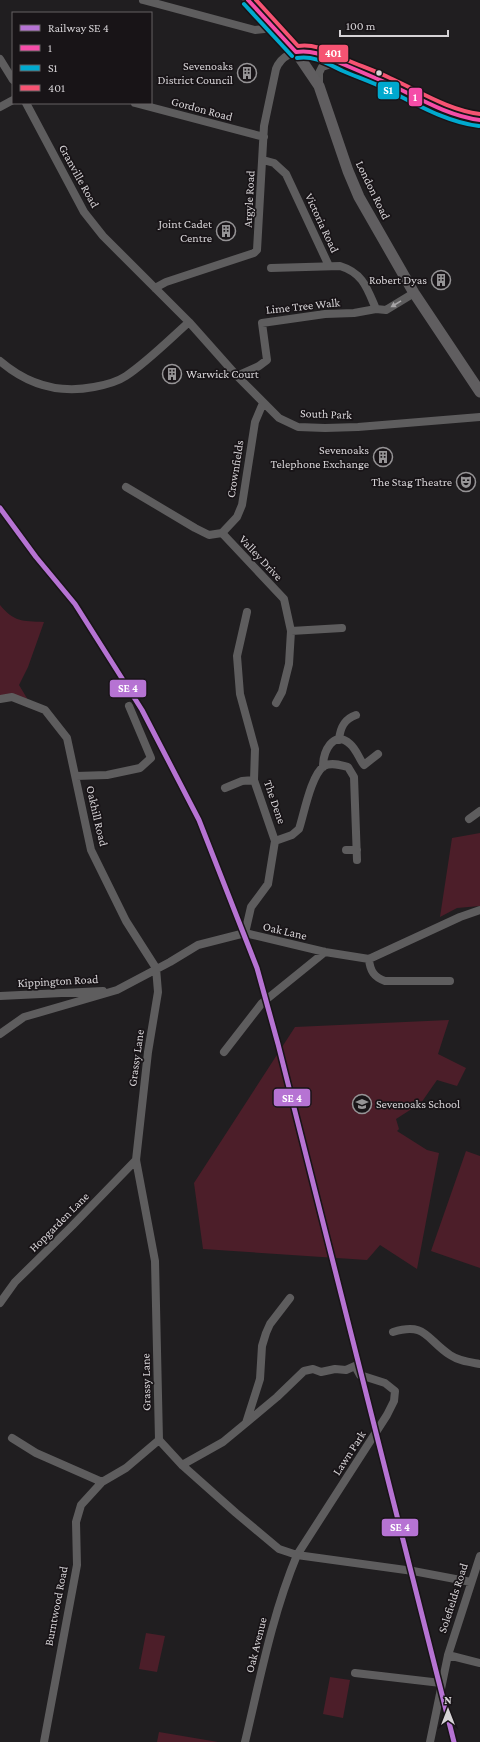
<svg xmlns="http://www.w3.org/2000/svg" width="480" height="1742" viewBox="0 0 480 1742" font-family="'Crimson Pro',serif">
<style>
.green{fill:#4c1e29}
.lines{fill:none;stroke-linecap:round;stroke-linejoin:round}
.minor{stroke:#5e5d5e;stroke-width:8}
.major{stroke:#605e60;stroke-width:11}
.bus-1-casing{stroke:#181417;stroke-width:7}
.bus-2-casing{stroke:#181417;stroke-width:7}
.bus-3-casing{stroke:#181417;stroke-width:7}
.bus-1{stroke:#f54da8;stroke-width:4}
.bus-2{stroke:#00a9ce;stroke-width:4}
.bus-3{stroke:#f65372;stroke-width:4}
.rail-1-casing{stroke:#181417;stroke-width:8}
.rail-1{stroke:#b673d3;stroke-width:5}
.oneway{fill:#a6a4a6}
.bus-dot{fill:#d6d3d6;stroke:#181417;stroke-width:1.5}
.labels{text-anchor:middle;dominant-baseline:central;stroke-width:3.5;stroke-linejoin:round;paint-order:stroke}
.poi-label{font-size:12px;fill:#d6d3d6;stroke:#181417;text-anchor:end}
.street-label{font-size:12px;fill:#d6d3d6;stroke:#181417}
.line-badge{stroke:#181417;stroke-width:1.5}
.badge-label{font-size:11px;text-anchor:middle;font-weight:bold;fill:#fff}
</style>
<rect width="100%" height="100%" fill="#201e20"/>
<!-- green -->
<path class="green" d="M0 605C14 622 22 621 44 622L28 667 19 685 28 700 0 698Z
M480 833V906L457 908 440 917 452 838Z
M449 1020 438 1054 466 1068 457 1086 437 1080 421 1103 396 1119 399 1129 397 1131 427 1150 439 1153 417 1269 380 1245 367 1260 203 1249 194 1183 295 1027Z
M466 1151 480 1156V1268L431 1251Z
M146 1633 165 1636 157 1672 139 1669Z
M330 1677 350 1680 343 1718 323 1714Z
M159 1732 218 1742H157Z"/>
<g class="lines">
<!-- minor -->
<path class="minor" d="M143 0 255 30 264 29 271 25
M0 59 13 80
M319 86V73L322 67 331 64H341
M26 103 84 212 103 236 189 322 237 376 279 418 298 427 325 428 358 427 480 417
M135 103 264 137
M0 107 13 100
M263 160 274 163 286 174 329 266
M271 268 340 266C363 273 367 288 376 309
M155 288 166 282 254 253 257 250 264 126 276 69C281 56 294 50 308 51 321 52 330 59 342 64 353 69 365 73 376 78 402 89 454 120 480 120
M0 361C28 385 58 394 94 387 105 385 117 382 126 376 147 362 170 339 189 322
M237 376 259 366 267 360 262 323 325 314 354 313 376 309 386 310 414 293
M126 487 195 528 209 535 222 533 284 599 291 631 289 664 282 692 276 703
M222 533 237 517 242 505 255 422 263 403
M291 631 342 628
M0 699 12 697 45 710 67 738 91 850 126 921 156 968 158 992 148 1052 136 1160 155 1261 159 1440 182 1465 236 1513 279 1549 297 1555 413 1571 471 1582
M339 740C340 728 344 719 356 715
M323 767C323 752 333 729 350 744 357 750 359 759 364 765L378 754
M76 776 107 775 140 768 151 758 129 706
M225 788 242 781 254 780
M469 819 480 811
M275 841 292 835 299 829C304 814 311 775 324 766 331 762 341 765 348 767L354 777 357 860
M346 850H357
M245 933 251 907 268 884 275 841 254 780 255 749 240 694 237 656 247 612
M369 959C370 971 374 977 385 981H450
M0 996 103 991
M0 1034 24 1017 117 990 170 962 198 945 245 933 325 952 369 959 460 917 480 910
M224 1052 262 1003 325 952
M0 1303 15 1282 72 1226 136 1160
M393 1332C426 1322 426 1339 450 1355 459 1361 469 1362 480 1364
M12 1438 36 1453 102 1482
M182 1465 223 1442 246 1423 260 1379 262 1346 266 1333 270 1324 290 1298
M448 1655 480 1663
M355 1673 441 1683
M44 1742 77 1565 76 1522 81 1505 102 1482 126 1468 159 1440
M245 1742C260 1679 272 1615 297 1555L387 1415 394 1401 395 1391 385 1383 360 1375 355 1366 346 1370 335 1369 321 1372 313 1369 304 1371 277 1397 246 1423
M430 1742 448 1655 480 1556"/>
<!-- major -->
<path class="major" d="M248 0 296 52 319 86 348 171 359 197 414 293 480 392"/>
<!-- bus-1 casing -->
<g class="bus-1-casing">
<path id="bus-1" d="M248 0 296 52
M296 52C315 49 328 58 345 65 359 71 373 77 387 83 417 97 447 116 480 120"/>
</g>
<!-- bus-2 casing -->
<g class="bus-2-casing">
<path id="bus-2" d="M244 4 292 56
M297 58C314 55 328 64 343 71 357 77 372 82 386 89 416 104 446 122 479 126"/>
</g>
<!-- bus-3 casing -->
<g class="bus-3-casing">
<path id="bus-3" d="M256 0 298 46C316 43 331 53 347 60 361 66 376 71 390 78 419 91 448 110 480 114"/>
</g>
<!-- bus-1 -->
<use href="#bus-1" class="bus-1"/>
<!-- bus-2 -->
<use href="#bus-2" class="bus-2"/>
<!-- bus-3 -->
<use href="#bus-3" class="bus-3"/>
<!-- rail-1 casing -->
<g class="rail-1-casing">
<path id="rail-1" d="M0 508 36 557 75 604 142 710 199 820 257 968 278 1044 454 1742"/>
</g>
<!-- rail-1 -->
<use href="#rail-1" class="rail-1"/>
</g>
<!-- one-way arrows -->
<defs><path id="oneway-solid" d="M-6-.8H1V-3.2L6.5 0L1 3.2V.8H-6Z"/></defs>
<use class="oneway" href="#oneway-solid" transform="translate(396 304) rotate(149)"/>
<!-- icons -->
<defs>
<g id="building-ring" transform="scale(1)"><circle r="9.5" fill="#181417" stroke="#969496" stroke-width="1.5"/><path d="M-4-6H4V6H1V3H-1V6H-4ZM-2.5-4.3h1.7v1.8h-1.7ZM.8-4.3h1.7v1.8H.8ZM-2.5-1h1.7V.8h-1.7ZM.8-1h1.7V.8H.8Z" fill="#969496"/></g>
<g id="theatre-ring" transform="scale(1)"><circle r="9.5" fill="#181417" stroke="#969496" stroke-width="1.5"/><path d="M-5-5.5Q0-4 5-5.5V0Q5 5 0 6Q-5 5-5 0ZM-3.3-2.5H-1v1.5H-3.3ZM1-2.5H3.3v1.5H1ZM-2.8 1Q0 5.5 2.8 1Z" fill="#969496"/></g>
<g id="school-ring" transform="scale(1)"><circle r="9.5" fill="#181417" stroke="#969496" stroke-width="1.5"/><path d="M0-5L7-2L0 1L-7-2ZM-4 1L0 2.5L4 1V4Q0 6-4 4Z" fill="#969496"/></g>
</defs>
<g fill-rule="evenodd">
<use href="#building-ring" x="247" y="73"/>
<use href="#building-ring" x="226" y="231"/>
<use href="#building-ring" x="441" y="280"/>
<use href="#building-ring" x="172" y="374"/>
<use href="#building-ring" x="383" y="457"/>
<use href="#theatre-ring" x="466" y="482"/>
<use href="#school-ring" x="362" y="1104"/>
</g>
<!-- markers -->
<circle class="bus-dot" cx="379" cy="73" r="3.5"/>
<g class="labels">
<!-- poi labels -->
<g class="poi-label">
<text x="233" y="66">Sevenoaks<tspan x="233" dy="14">District Council</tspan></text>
<text x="212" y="224">Joint Cadet<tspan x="212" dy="14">Centre</tspan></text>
<text x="427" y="280">Robert Dyas</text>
<text x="186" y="374" text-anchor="start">Warwick Court</text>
<text x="369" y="450">Sevenoaks<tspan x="369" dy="14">Telephone Exchange</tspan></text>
<text x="452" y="482">The Stag Theatre</text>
<text x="376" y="1104" text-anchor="start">Sevenoaks School</text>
</g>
<!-- street labels -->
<g class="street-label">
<text transform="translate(202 109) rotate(15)">Gordon Road</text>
<text transform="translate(79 176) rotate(61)">Granville Road</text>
<text transform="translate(373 190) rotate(64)">London Road</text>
<text transform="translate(249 199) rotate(-87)">Argyle Road</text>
<text transform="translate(322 223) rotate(65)">Victoria Road</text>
<text transform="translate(303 306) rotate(-6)">Lime Tree Walk</text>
<text transform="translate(326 414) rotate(2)">South Park</text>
<text transform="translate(235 469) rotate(-81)">Crownfields</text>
<text transform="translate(261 558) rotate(47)">Valley Drive</text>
<text transform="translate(275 802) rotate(71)">The Dene</text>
<text transform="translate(97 816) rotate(77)">Oakhill Road</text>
<text transform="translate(285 931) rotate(13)">Oak Lane</text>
<text transform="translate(58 981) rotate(-3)">Kippington Road</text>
<text transform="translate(136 1058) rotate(-82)">Grassy Lane</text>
<text transform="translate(59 1222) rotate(-45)">Hopgarden Lane</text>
<text transform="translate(146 1382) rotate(-91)">Grassy Lane</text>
<text transform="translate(349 1453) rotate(-57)">Lawn Park</text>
<text transform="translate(453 1598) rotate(-72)">Solefields Road</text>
<text transform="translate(56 1606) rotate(-79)">Burntwood Road</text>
<text transform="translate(256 1645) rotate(-76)">Oak Avenue</text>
</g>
</g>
<g class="line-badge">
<rect x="318" y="44" width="31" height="19" rx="4" fill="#f65372"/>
<rect x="377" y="81" width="23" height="19" rx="4" fill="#00a9ce"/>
<rect x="408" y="87" width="15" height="20" rx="4" fill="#f54da8"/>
<rect x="109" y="679" width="38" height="19" rx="4" fill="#b673d3"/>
<rect x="273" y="1088" width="38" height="19" rx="4" fill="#b673d3"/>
<rect x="381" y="1518" width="38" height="19" rx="4" fill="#b673d3"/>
</g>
<g class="badge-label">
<text x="333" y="57">401</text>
<text x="388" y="94">S1</text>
<text x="415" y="101">1</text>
<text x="128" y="692">SE 4</text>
<text x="292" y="1102">SE 4</text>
<text x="400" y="1531">SE 4</text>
</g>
<!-- legend -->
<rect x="12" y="12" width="140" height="92" fill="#181417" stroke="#646063"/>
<rect x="20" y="25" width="20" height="6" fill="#b673d3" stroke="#646063"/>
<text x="48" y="32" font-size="12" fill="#d6d3d6">Railway SE 4</text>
<rect x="20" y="45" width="20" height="6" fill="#f54da8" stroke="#646063"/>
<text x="48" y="52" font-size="12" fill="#d6d3d6">1</text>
<rect x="20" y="65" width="20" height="6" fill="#00a9ce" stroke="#646063"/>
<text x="48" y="72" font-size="12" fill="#d6d3d6">S1</text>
<rect x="20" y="85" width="20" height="6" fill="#f65372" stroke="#646063"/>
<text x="48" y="92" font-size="12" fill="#d6d3d6">401</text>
<!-- north arrow -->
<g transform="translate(448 1710)" stroke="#181417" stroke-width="3" paint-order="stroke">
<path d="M0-3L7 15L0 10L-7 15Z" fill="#d6d3d6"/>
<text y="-6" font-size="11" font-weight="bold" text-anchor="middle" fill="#d6d3d6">N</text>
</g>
<!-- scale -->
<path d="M340 30v6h108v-6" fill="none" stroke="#d6d3d6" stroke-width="2"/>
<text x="346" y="30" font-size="12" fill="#d6d3d6" stroke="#181417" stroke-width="3" paint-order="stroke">100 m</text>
</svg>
